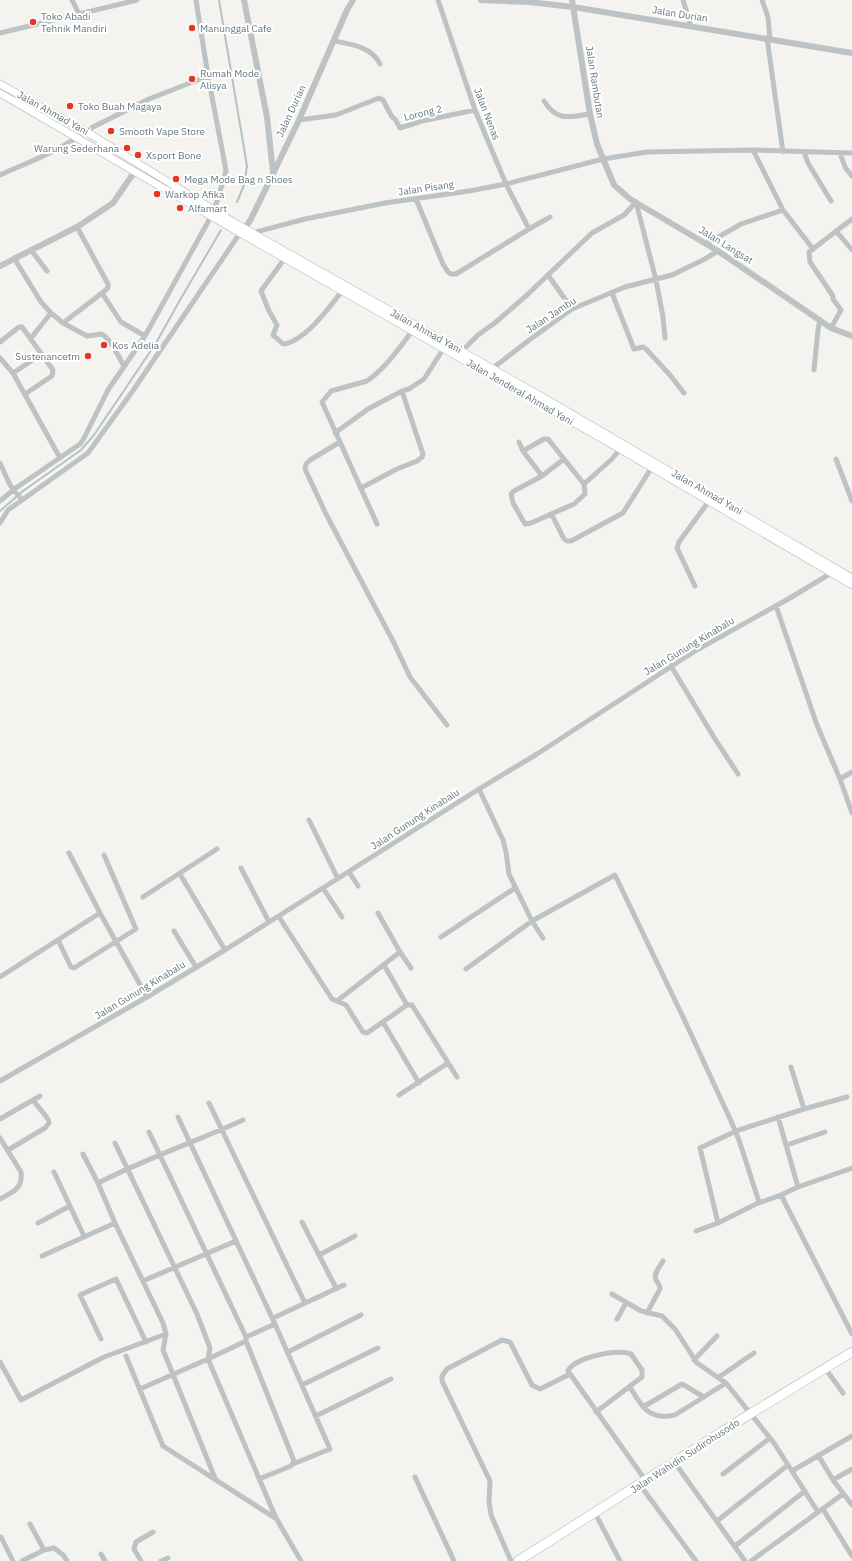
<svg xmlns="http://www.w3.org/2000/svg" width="852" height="1561" viewBox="0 0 852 1561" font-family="'IBM Plex Sans',sans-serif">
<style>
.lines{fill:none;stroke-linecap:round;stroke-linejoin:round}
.stream{stroke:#b3c2c4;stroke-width:2}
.secondary-casing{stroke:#afb6b9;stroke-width:8}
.trunk-casing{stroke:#b0b5b7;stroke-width:10}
.minor{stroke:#bdc2c4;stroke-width:5}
.tertiary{stroke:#bdc2c4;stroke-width:6}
.secondary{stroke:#fff;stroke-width:7}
.trunk{stroke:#fff;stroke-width:9}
.poi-dot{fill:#e03823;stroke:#fff;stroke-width:1.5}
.labels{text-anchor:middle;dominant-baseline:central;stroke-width:4;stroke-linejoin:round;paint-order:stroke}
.street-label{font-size:10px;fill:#637780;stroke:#fff}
.poi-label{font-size:10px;fill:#637780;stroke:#fff;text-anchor:start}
</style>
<rect width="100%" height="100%" fill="#f4f3ef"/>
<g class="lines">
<!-- stream -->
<path class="stream" d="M219 0 247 166 244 185 237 202
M0 511 23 491 81 450 94 435 156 343 180 300 221 230"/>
<!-- secondary casing -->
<g class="secondary-casing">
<path id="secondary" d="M0 84 85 131 235 223 546 399 852 578
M0 93 240 233 620 449 852 585"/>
</g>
<!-- trunk casing -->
<g class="trunk-casing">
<path id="trunk" d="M518 1561 750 1414 852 1352"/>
</g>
<!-- minor -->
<path class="minor" d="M72 0 79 14
M683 0 691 26
M762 0 768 17 770 39
M0 33 137 0
M767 38 783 152
M334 41C351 44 372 47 380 64
M544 101C557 122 569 117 590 114
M299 120 336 115 379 98 383 100 392 117 395 119 400 128 422 121 475 110
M753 150 783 210 813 249
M804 152 808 163 831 201
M840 153 845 167 852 176
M0 175C28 162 61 151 85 131L149 99 208 76
M416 199 443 264 448 272 451 274H456L529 229 506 184 475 110 438 0
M77 227 108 284V288L102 293 121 322 145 336
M529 229 550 217
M836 231 852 250
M252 233 305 219 385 203 469 191 506 184 603 159 647 152 753 150 852 153
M706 244 741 224 783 210
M31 250 47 271
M14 258 41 302 51 313 63 323 87 336 102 334C112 341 118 356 124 366
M285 258 261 291 269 311 277 325 273 335 283 344C304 342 330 307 342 291
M548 275 572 309
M612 293 634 349 643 347 646 349 670 375 684 393
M63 323 102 293
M831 328 841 310 833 299V296L810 262 809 252 852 219
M31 338 51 313
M0 342 19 327H22L53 370 52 376 25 394
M462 351 478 335 496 322 527 295 592 233 624 215 636 202 656 280 663 317 665 338
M0 358 13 373 42 354
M493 368 528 341 572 309 625 287 672 275 705 259 718 251
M814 370 818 330 820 320
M13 373 60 458
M335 433 368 409 402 391 409 389 424 379 444 348
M340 442 310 460 306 464 305 469 326 514 394 643 410 677 447 725
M519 442 523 451 542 476
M523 451 544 439H548L584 484
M564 459 542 476 514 491 511 494 513 503 525 524 531 523 574 504 585 494 584 484 612 459 620 449
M836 459 852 501
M0 463 10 485 22 500
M361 488 397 469 417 461 422 457 423 454 402 391
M0 501 13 490 80 444 83 440 108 390 145 336 214 211 226 171 225 165 208 76 196 0
M552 515 564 539 567 541H571L623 513 652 467
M0 523 8 510 88 453 132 392 240 233
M377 524 322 402 331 391 367 381C386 368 399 348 413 330
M695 586 677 548 679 542 709 501
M776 606 817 725 840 779 852 813
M671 666 715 739 738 774
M840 779 852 772
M479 789 503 840 506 852 509 874 532 921 543 938
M309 820 338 879
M69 853 100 913 147 997
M241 868 269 922
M349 872 358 886
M180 874 225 950
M323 888 342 917
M143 897 217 849
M378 913 400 952
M279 917 332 999 346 1005 363 1032 367 1033 407 1005H412L457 1077
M174 931 196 967
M441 937 515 888
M58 940 71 967 74 968 136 929 104 855
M384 965 407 1005
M466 969 532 921 615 875 684 1019 731 1121 739 1140 759 1202
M0 977 100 913
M337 1001 400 952 411 968
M383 1022 419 1083
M791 1067 804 1109
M0 1081 147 997 225 950 479 789 537 754 695 651 790 598 833 572
M399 1095 448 1063
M209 1103 305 1303
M178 1117 275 1324 330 1449 293 1464
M778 1117 798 1187 781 1195 852 1334
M0 1119 40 1096
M149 1132 246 1337
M0 1138 21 1172C23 1189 13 1192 0 1199
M115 1143 197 1314 210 1348 208 1359 276 1518 301 1561
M787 1145 825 1132
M8 1150 45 1128 49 1123 48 1119 33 1100
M83 1154 98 1183
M54 1172 84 1236
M798 1187 852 1168
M781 1195 756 1204 718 1223 700 1148 736 1131 804 1109 847 1097
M302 1222 336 1288
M38 1223 70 1206
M696 1231 718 1223
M319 1255 355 1236
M42 1256 115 1223
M143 1281 236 1241
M612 1294 641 1311 662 1316 675 1329 697 1363 726 1383
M647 1313 660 1289C660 1284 658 1284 656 1280 653 1274 660 1266 663 1261
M273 1318 344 1285
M617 1319 626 1303
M101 1339 80 1295 116 1279 146 1342
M246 1341 294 1461 291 1466 259 1479
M288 1352 361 1315
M126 1356 163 1446 275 1518
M694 1360 717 1336
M0 1362 21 1400 104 1357 166 1334
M825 1368 843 1393
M719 1377 754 1353
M302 1385 378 1348
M630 1387C641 1406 649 1421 675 1415L726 1383 774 1443 818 1512
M140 1389 208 1359 246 1341V1337L275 1324
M643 1407 682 1384 704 1397
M596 1412 642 1377V1370L631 1354C618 1348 573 1358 568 1371L646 1481
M316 1416 391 1379
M818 1455 833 1480 852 1505
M675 1463 745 1561
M792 1471 852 1436
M723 1474 770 1438
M415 1477 454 1561
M215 1478 163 1350 166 1334 163 1323 115 1223 98 1183C145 1159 195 1142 243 1120
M833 1480 852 1469
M640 1485 696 1561
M823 1509 852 1556
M595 1513 620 1561
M717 1521 788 1465
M30 1524 44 1550
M1 1537 13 1561
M735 1546 805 1491
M101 1554 105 1561
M22 1561 44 1550 54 1548 63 1555 67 1561
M141 1561 134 1549 136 1542 153 1532
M161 1561 168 1558
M511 1561 491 1515 489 1501 490 1481 442 1381V1376L447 1369 502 1340 510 1342 532 1385 540 1389 570 1374
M751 1561 843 1494"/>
<!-- tertiary -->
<path class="tertiary" d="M244 0 267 117 273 172
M481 0 529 2 573 7 852 53
M572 0 590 114 597 144 614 185 630 199 718 251 831 328 852 336
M243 231 251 219 299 120 347 10 353 0
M0 266 77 227 113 203 135 171"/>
<!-- secondary -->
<use href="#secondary" class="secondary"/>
<!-- trunk -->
<use href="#trunk" class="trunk"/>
</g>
<!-- markers -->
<g class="poi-dot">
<circle cx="33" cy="22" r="4"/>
<circle cx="192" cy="28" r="4"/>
<circle cx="192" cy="79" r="4"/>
<circle cx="70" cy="106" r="4"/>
<circle cx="111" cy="131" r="4"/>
<circle cx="127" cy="148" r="4"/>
<circle cx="138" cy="155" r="4"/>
<circle cx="176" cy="179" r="4"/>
<circle cx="157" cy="194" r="4"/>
<circle cx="180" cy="208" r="4"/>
<circle cx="104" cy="345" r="4"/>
<circle cx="88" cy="356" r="4"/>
</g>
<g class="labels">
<!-- street labels -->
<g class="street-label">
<text transform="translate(680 14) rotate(9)">Jalan Durian</text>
<text transform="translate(595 82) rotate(81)">Jalan Rambutan</text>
<text transform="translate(291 111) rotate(-65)">Jalan Durian</text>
<text transform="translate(53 113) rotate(29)">Jalan Ahmad Yani</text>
<text transform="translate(423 113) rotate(-14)">Lorong 2</text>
<text transform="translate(487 114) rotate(69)">Jalan Nenas</text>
<text transform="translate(426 188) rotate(-8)">Jalan Pisang</text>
<text transform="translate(726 245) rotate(32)">Jalan Langsat</text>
<text transform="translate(551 315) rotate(-33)">Jalan Jambu</text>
<text transform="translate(426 331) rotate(29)">Jalan Ahmad Yani</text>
<text transform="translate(520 392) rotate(30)">Jalan Jenderal Ahmad Yani</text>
<text transform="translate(707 492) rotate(30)">Jalan Ahmad Yani</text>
<text transform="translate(689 646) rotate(-31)">Jalan Gunung Kinabalu</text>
<text transform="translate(415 819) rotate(-33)">Jalan Gunung Kinabalu</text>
<text transform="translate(140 990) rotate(-31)">Jalan Gunung Kinabalu</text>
<text transform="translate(685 1456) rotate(-33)">Jalan Wahidin Sudirohusodo</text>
</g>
<!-- poi labels -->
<g class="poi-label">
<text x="41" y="16">Toko Abadi<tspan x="41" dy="12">Tehnik Mandiri</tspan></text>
<text x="200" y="28">Manunggal Cafe</text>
<text x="200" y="73">Rumah Mode<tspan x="200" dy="12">Alisya</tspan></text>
<text x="78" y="106">Toko Buah Magaya</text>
<text x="119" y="131">Smooth Vape Store</text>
<text x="119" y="148" text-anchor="end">Warung Sederhana</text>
<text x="146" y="155">Xsport Bone</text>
<text x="184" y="179">Mega Mode Bag n Shoes</text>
<text x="165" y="194">Warkop Afika</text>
<text x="188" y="208">Alfamart</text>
<text x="112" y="345">Kos Adelia</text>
<text x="80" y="356" text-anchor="end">Sustenancetm</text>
</g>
</g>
</svg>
